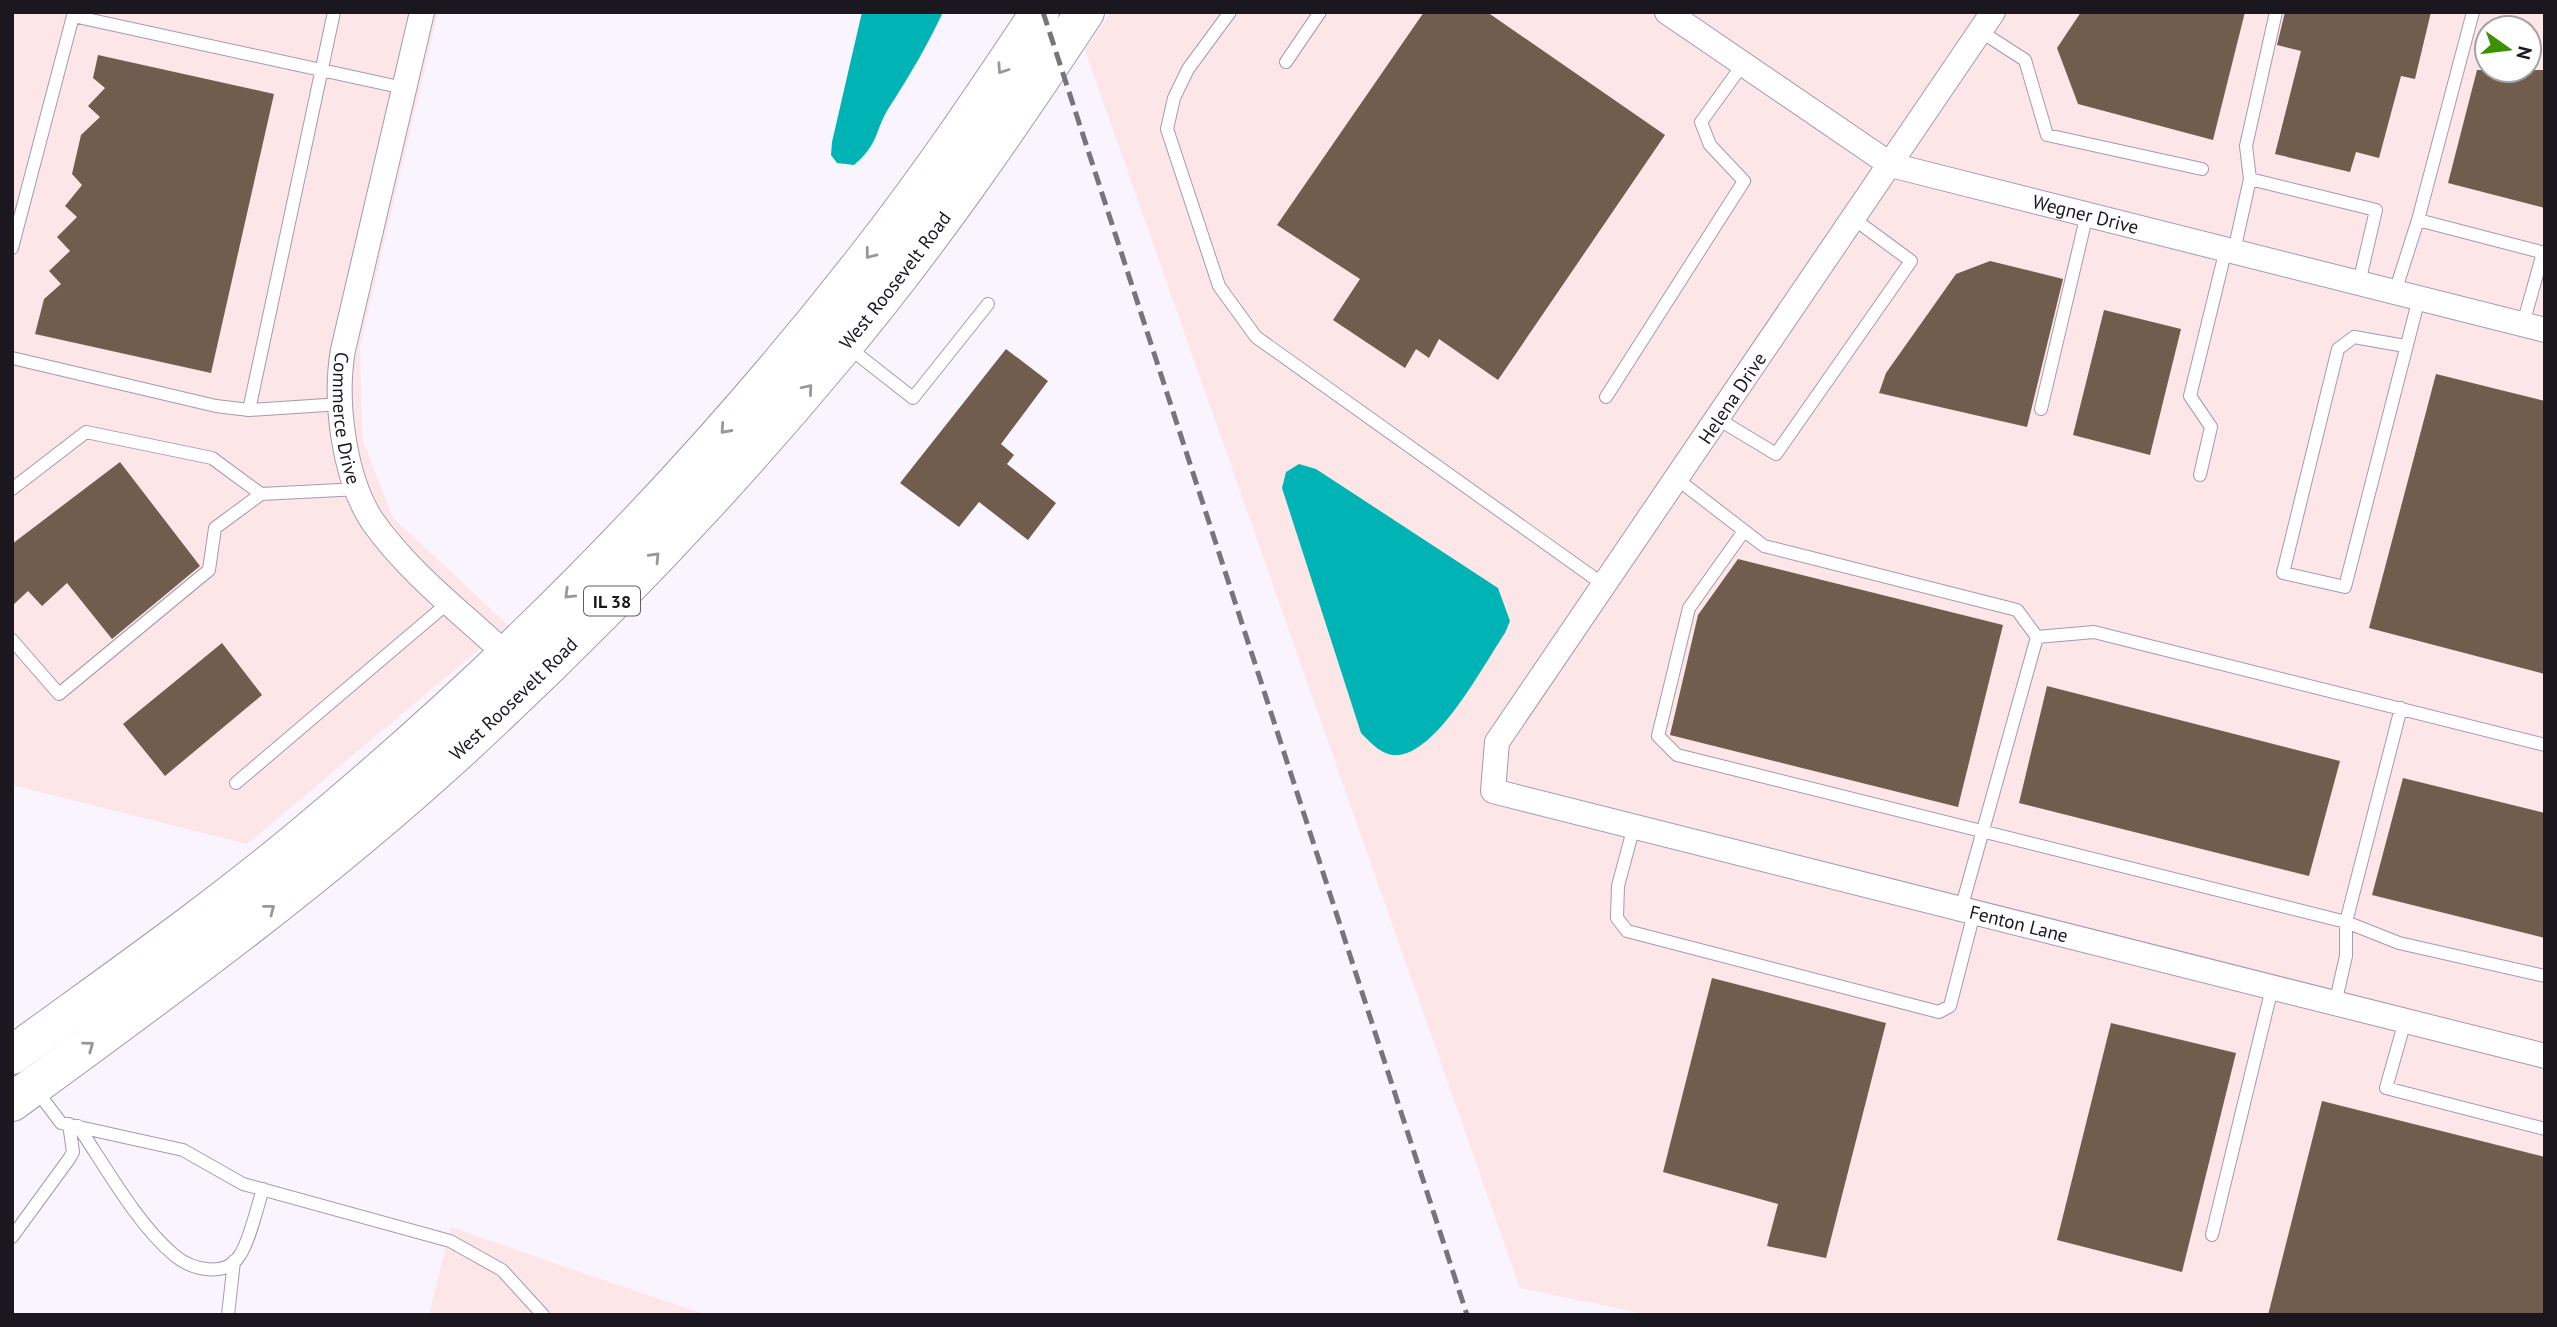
<svg xmlns="http://www.w3.org/2000/svg" width="2557" height="1327" viewBox="0 0 2557 1327" font-family="'PT Sans',sans-serif">
<style>
.industrial{fill:#fce6e8;fill-rule:evenodd}
.water{fill:#00b4b6}
.building{fill:#715d4d}
.lines{fill:none;stroke-linecap:round;stroke-linejoin:round}
.service-casing{stroke:#a699b0;stroke-width:14}
.minor-casing{stroke:#a699b0;stroke-width:26}
.primary-casing{stroke:#a699b0;stroke-width:40}
.service{stroke:#fff;stroke-width:12}
.minor{stroke:#fff;stroke-width:24}
.primary{stroke:#fff;stroke-width:38}
.rail{stroke:#78747c;stroke-width:5;stroke-dasharray:14 7;stroke-linecap:butt}
.oneway{stroke:#98979a}
.labels{text-anchor:middle;dominant-baseline:central;stroke-width:7;stroke-linejoin:round;paint-order:stroke}
.shield{fill:#fff;stroke:#5f5d62;stroke-width:2}
.shield-label{font-size:18px;font-weight:bold;fill:#1b171f}
.street-label{font-size:19px;fill:#1b171f;stroke:#fff}
</style>
<rect width="100%" height="100%" fill="#f9f4fe"/>
<!-- industrial -->
<path class="industrial" d="M12 12H438L360 346 362 438 393 518 508 625 247 844 12 785Z
M1111 12H2545V1315H1649L1520 1288 1085 50ZM2487 28H2529V70H2487Z
M451 1227 597 1278 707 1315H429Z"/>
<!-- water -->
<path class="water" d="M862 12H943C927 46 910 75 890 106 874 131 880 143 854 165L837 163 831 155 832 142Z
M1299 464 1316 469 1498 588 1510 621 1505 633C1484 664 1437 754 1397 755 1382 756 1370 742 1361 733L1282 488 1286 472Z"/>
<!-- building -->
<path class="building" d="M1424 12H1487L1665 135 1498 380 1439 339 1429 358 1416 349 1405 368 1333 320 1360 279 1277 225Z
M2081 12H2245L2213 140 2078 104 2057 48Z
M2285 12H2431L2415 79 2401 76 2379 158 2356 152 2350 172 2275 154 2301 51 2277 45Z
M98 55 274 94 211 373 35 334 44 299 61 284 49 271 70 251 57 237 77 217 65 206 82 185 72 174 81 135 100 117 88 106 105 88 93 78Z
M2477 70H2545V208L2448 183Z
M1990 261 2063 279 2027 427 1879 393 1886 373 1956 274Z
M2104 310 2181 329 2150 455 2073 435Z
M1006 349 1048 381 1001 444 1014 455 1007 464 1056 503 1028 540 979 502 959 527 900 483Z
M2436 374 2545 401V674L2369 628Z
M120 462 200 566 112 639 67 583 42 606 28 591 12 606V544Z
M1738 559 2003 625 1958 807 1670 735 1698 615Z
M222 643 262 695 165 776 123 724Z
M2047 686 2340 761 2309 876 2019 803Z
M2403 778 2545 813V938L2372 895Z
M1712 978 1886 1023 1826 1258 1767 1246 1778 1204 1663 1172Z
M2111 1023 2236 1053 2182 1272 2057 1240Z
M2322 1101 2545 1157V1315H2268Z"/>
<g class="lines">
<!-- service casing -->
<g class="service-casing">
<path id="service" d="M1230 12 1188 69 1174 98 1167 129 1219 286 1256 337 1604 585
M1980 31 2025 60 2047 135 2202 169
M1286 62 1320 12
M2250 179 2376 210 2359 283
M2418 220 2473 12
M12 248 73 16 404 88
M2234 251 2250 179 2246 146 2276 12
M2395 292 2418 220 2545 253
M2523 324 2543 253
M2405 346 2354 337 2338 349 2283 573 2345 587 2419 298
M848 347 913 398 988 304
M12 358 216 406 249 410 341 404
M1606 397 1744 181 1710 145 1701 122 1743 64
M2041 409 2087 214
M249 410 334 12
M1718 419 1776 454 1911 261 1854 219
M2200 475 2211 427 2190 396 2226 249
M1677 479 1764 546 2017 610 2037 637 1961 909
M12 489 86 432 212 458 261 494
M1744 531 1689 608 1658 736 1677 755 2346 922 2399 943 2545 976
M2037 637 2094 632 2545 745
M12 640 59 694 209 570 215 528 261 494 359 489
M236 783 449 602
M1634 826 1618 886 1617 918 1627 931 1939 1012 1950 1006 1974 913
M2335 1004 2346 956V922L2401 708
M2405 1021 2386 1088 2545 1129
M36 1090 61 1123 183 1150 243 1184 450 1241 502 1270 543 1315
M78 1126C105 1166 137 1224 174 1255 192 1270 226 1278 240 1255 250 1240 257 1207 263 1189
M2212 1235 2272 988
M12 1237 69 1159 73 1152 69 1124
M228 1315 234 1261"/>
</g>
<!-- minor casing -->
<g class="minor-casing">
<g id="minor">
<path id="s1" d="M422 12 343 350C334 401 344 479 373 522 412 577 469 618 517 665"/>
<path id="s2" d="M1667 12 1891 165 2545 330"/>
<path id="s3" d="M1993 12 1497 742 1493 791 2545 1056"/>
</g>
</g>
<!-- primary casing -->
<g class="primary-casing">
<g id="primary">
<path d="M12 1055C112 982 213 912 308 832 511 663 697 474 860 266 925 184 983 98 1040 12"/>
<path id="s4" d="M12 1102C164 991 317 880 456 753 590 630 718 497 835 356 926 248 1007 130 1085 12"/>
</g>
</g>
<!-- service -->
<use href="#service" class="service"/>
<!-- minor -->
<use href="#minor" class="minor"/>
<!-- primary -->
<use href="#primary" class="primary"/>
<!-- rail -->
<path class="rail" d="M1043 12 1467 1315"/>
</g>
<!-- one-way arrows -->
<defs><path id="oneway-chevron" d="M-2-3.5L2.5 0L-2 3.5" fill="none" stroke-width="1.6" stroke-linecap="round" stroke-linejoin="round" transform="scale(1.75)"/></defs>
<g class="oneway">
<use href="#oneway-chevron" transform="translate(1002 69) rotate(124)"/>
<use href="#oneway-chevron" transform="translate(870 254) rotate(127)"/>
<use href="#oneway-chevron" transform="translate(808 389) rotate(-50)"/>
<use href="#oneway-chevron" transform="translate(725 429) rotate(132)"/>
<use href="#oneway-chevron" transform="translate(655 557) rotate(-46)"/>
<use href="#oneway-chevron" transform="translate(569 594) rotate(136)"/>
<use href="#oneway-chevron" transform="translate(270 909) rotate(-38)"/>
<use href="#oneway-chevron" transform="translate(89 1046) rotate(-36)"/>
</g>
<g class="labels">
<!-- shield labels -->
<rect class="shield" x="584" y="586.5" width="56" height="29" rx="5"/>
<g class="shield-label">
<text x="612" y="601">IL 38</text>
</g>
<!-- street labels -->
<g class="street-label">
<text stroke="none"><textPath href="#s2" startOffset="472">Wegner Drive</textPath></text>
<text stroke="none"><textPath href="#s4" startOffset="1211">West Roosevelt Road</textPath></text>
<text transform="translate(1732 398) rotate(-56)">Helena Drive</text>
<text stroke="none"><textPath href="#s1" startOffset="416">Commerce Drive</textPath></text>
<text stroke="none"><textPath href="#s4" startOffset="644">West Roosevelt Road</textPath></text>
<text stroke="none"><textPath href="#s3" startOffset="1474">Fenton Lane</textPath></text>
</g>
</g>
<!-- border -->
<rect width="2557" height="1327" fill="none" stroke="#1b171f" stroke-width="28"/>
<!-- north arrow -->
<g transform="translate(2508 49) rotate(104)"><circle r="33" fill="#ffffff" stroke="#a4a2a5" stroke-width="2"/>
<path d="M0-5L12 26L0 18L-12 26Z" fill="#3a9200"/>
<text y="-10" font-size="19" font-weight="bold" text-anchor="middle" fill="#1b171f">N</text>
</g>
</svg>
